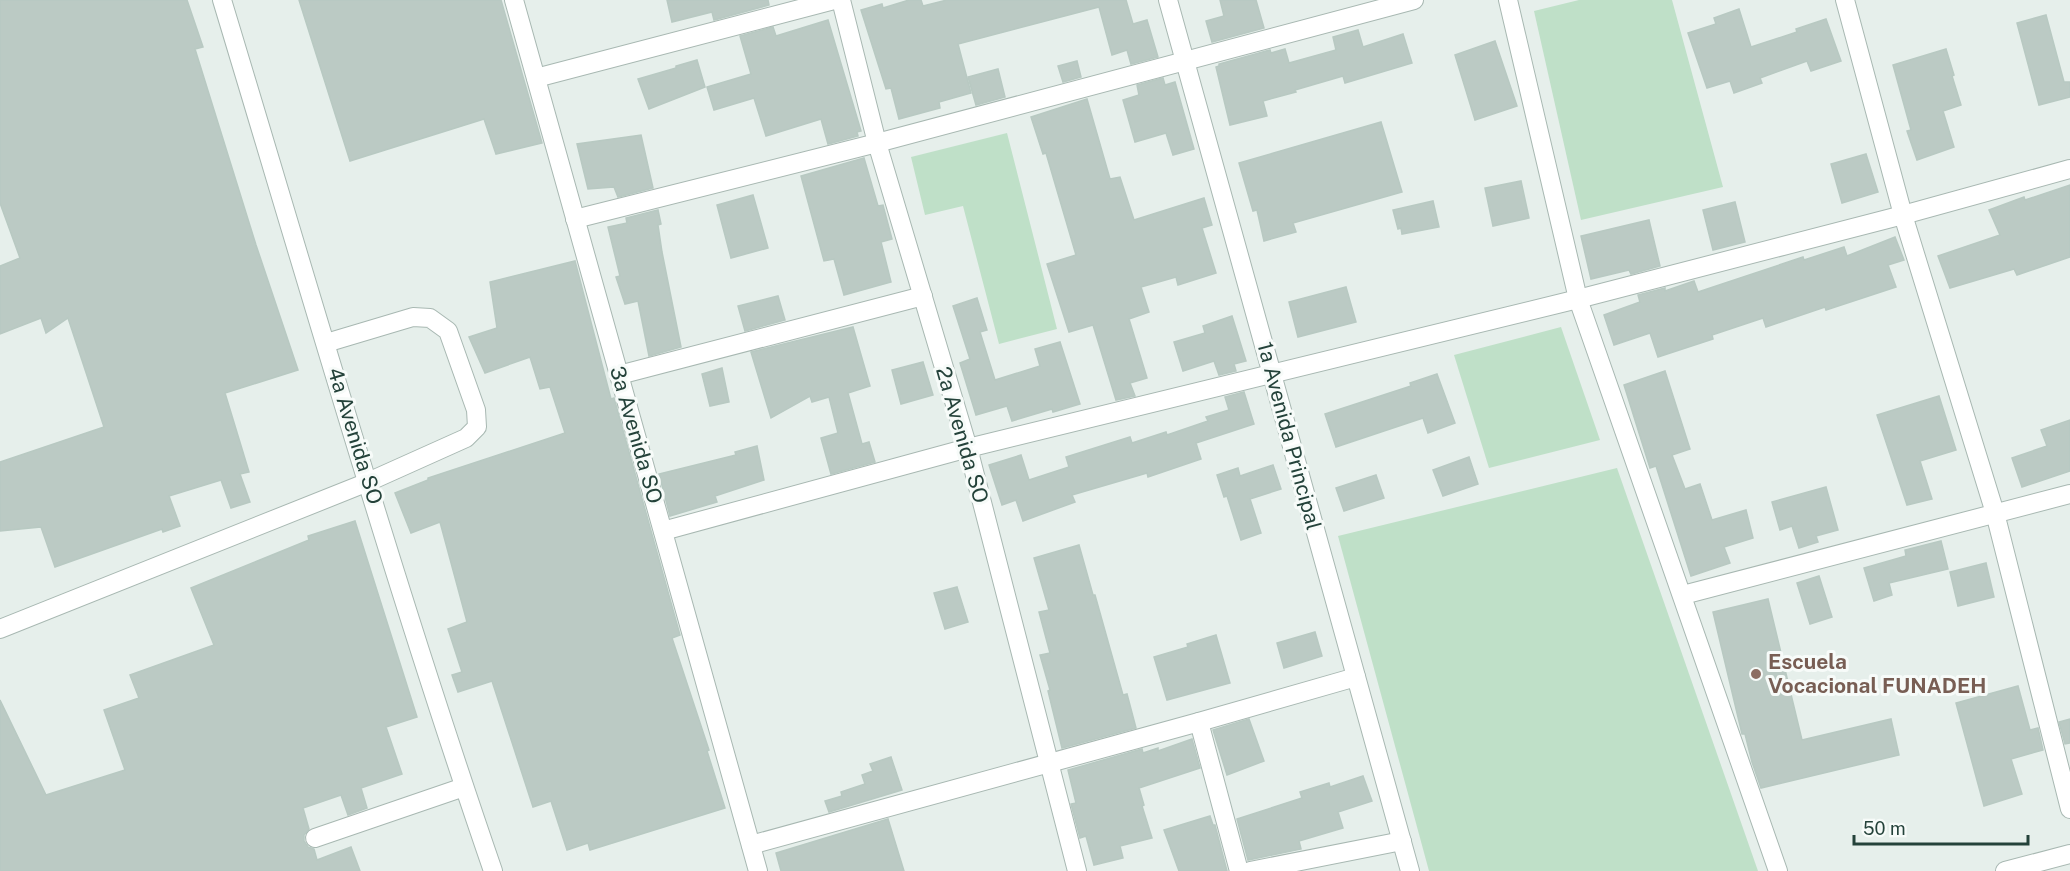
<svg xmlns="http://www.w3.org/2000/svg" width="2070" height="871" viewBox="0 0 2070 871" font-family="'Public Sans',sans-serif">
  <rect width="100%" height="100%" fill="#e6efeb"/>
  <g fill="#bfe0c8">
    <polygon points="1579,0 1672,0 1723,187 1581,220 1534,11"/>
    <polygon points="1007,133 1057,329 999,344 963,206 925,215 911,157"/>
    <polygon points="1561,327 1600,440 1489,468 1454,355"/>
    <polygon points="1617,468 1758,871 1429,871 1338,536"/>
  </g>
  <g fill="#bbcac4" stroke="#b8c9c2" stroke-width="1.5">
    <polygon points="0,0 187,0 203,47 195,49 256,245 298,370 225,393 249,472 240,474 250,502 231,508 221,480 169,496 180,526 163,532 162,529 55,567 41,527 0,531 0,462 104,427 68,318 46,333 41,318 0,334 0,266 20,258 0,203"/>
    <polygon points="299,0 501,0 542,143 496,154 484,119 350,161"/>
    <polygon points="667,0 768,0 769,5 714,20 712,12 672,22"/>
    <polygon points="909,0 921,0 923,6 947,0 1126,0 1133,24 1147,20 1158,57 1131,64 1127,50 1112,55 1099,7 958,44 971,93 939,102 940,108 899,119 891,88 886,89 861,10 882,4 883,8"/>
    <polygon points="1220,0 1256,0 1264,28 1212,42 1206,21 1224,16"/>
    <polygon points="1739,9 1751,47 1797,32 1796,29 1826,19 1841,61 1811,71 1807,61 1760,78 1762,83 1734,93 1730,81 1707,88 1688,33 1716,24 1714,18"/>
    <polygon points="2046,15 2064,82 2070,82 2070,97 2039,105 2017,23"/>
    <polygon points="828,20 861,131 857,132 858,136 828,144 821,119 766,136 754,98 714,110 707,87 751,74 740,36 773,27 776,36"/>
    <polygon points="1358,30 1363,47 1403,34 1412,63 1345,83 1343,76 1295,90 1296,92 1263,101 1267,116 1230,125 1216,67 1219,66 1219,64 1270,50 1271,53 1285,49 1289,63 1336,50 1333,37"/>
    <polygon points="1495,41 1517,106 1475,120 1455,55"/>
    <polygon points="1946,49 1954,75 1952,76 1961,105 1943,111 1954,147 1917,160 1907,131 1911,130 1893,65"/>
    <polygon points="697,60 705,87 649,109 638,79 676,68 676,66"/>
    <polygon points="1077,61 1081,77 1063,82 1058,66"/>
    <polygon points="998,69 1005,97 976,105 968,77"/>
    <polygon points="1163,78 1165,85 1175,82 1194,149 1173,155 1166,133 1135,142 1123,100 1139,95 1137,85"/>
    <polygon points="1087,99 1110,179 1120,177 1134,220 1204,198 1212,225 1202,228 1216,273 1178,285 1176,277 1141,287 1149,312 1129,319 1147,378 1130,383 1135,396 1116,400 1093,325 1069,332 1047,264 1076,255 1046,153 1043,154 1031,117"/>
    <polygon points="1381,122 1402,192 1293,223 1296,232 1264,241 1257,210 1253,211 1239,163"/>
    <polygon points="641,135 653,188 618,197 614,187 588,189 577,144"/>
    <polygon points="1866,154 1878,192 1842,203 1831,164"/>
    <polygon points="864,158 878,206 883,205 892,239 881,242 891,282 844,295 834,259 824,261 801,176"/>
    <polygon points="1521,181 1529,218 1493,226 1485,188"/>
    <polygon points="2070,185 2070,257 2017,275 2014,269 1950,288 1938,256 2000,235 1989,210 2024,197 2025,200"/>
    <polygon points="753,195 768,248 731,258 717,205"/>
    <polygon points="1433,201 1439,227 1402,234 1401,228 1398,229 1393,210"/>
    <polygon points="1735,202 1745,242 1713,250 1703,210"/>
    <polygon points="658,210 661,224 658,225 662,252 681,347 649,356 638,301 625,304 616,277 620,276 608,227 627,223 626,218"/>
    <polygon points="1649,220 1660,266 1631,274 1629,270 1591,279 1581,236"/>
    <polygon points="1895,237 1904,260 1888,265 1896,287 1826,310 1825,307 1766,327 1763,318 1712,335 1713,339 1658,357 1650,333 1614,345 1604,315 1640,302 1638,295 1665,288 1665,291 1694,281 1698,292 1803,257 1804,260 1844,247 1847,256"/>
    <polygon points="575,261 611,399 614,398 680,635 672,638 709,750 707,751 725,808 590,850 588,843 567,850 551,801 533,807 492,681 458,692 452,675 462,672 448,629 467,622 440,522 411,533 395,493 428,480 428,478 565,433 550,387 540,389 530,357 485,373 469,337 497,328 490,282"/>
    <polygon points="1346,287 1356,322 1298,337 1289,302"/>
    <polygon points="778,296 785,320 745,331 738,306"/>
    <polygon points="977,298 987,330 980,332 995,380 1040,366 1035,349 1060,342 1080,404 1053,412 1052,409 1012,421 1007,406 976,415 960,363 970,359 953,306"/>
    <polygon points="1232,316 1246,361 1234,364 1236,371 1219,375 1214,361 1183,371 1174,342 1205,333 1203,326"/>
    <polygon points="853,327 870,386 848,393 862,444 869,442 875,462 831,474 821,438 838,433 829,397 812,402 810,396 771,418 751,352"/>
    <polygon points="923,362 933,395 901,404 892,370"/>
    <polygon points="722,368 729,402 710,406 702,374"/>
    <polygon points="1665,371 1690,449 1672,455 1685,489 1700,484 1712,520 1746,510 1753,538 1724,547 1730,563 1691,576 1656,466 1650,468 1624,385"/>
    <polygon points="1437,374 1455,423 1428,433 1423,418 1336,447 1325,414 1411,386 1410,383"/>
    <polygon points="1244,392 1254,424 1196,443 1201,459 1148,477 1147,473 1072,495 1075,502 1023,521 1016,500 1002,505 989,465 1021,455 1029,480 1069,467 1066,457 1130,437 1132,443 1166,432 1167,435 1208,421 1206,417 1229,410 1225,397"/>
    <polygon points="1939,396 1956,450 1920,461 1932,499 1907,505 1877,415"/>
    <polygon points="2070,420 2070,471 2022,487 2012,458 2047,446 2041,430"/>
    <polygon points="757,446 764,480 715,496 717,502 670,516 659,474 736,455 735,452"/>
    <polygon points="1469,457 1478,484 1443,496 1433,470"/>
    <polygon points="1273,465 1281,489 1250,499 1261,533 1241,540 1227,496 1224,497 1217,475 1238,468 1240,476"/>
    <polygon points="1376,475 1384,498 1344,511 1336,488"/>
    <polygon points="1826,487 1838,530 1816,536 1818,542 1799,548 1792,526 1780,530 1772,502"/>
    <polygon points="355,521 417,717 386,727 402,774 361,788 367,808 348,815 341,795 303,808 309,829 304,835 304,841 308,847 314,849 317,860 351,847 360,871 0,871 0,700 46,795 125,770 104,710 139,698 130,675 214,645 191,588 309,540 308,536"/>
    <polygon points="1941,541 1948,569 1889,583 1892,595 1874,601 1864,568 1906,556 1905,550"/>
    <polygon points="1079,545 1093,595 1095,595 1123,695 1127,694 1136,728 1062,748 1048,691 1050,690 1040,655 1050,653 1039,612 1049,610 1034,558"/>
    <polygon points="1986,563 1994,597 1958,606 1950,572"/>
    <polygon points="1819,576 1832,617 1810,624 1797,583"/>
    <polygon points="957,587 968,622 945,629 934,593"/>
    <polygon points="1768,599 1802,740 1891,719 1899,755 1761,788 1752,762 1745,734 1742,734 1713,612"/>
    <polygon points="1315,632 1322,656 1284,668 1277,643"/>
    <polygon points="1216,635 1230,683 1167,700 1154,657 1188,647 1187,644"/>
    <polygon points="2018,686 2030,730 2038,728 2043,750 2011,759 2022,794 1984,806 1956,703"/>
    <polygon points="1249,719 1264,761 1227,775 1213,730"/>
    <polygon points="2070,719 2070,743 2065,744 2059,722"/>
    <polygon points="1192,739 1200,768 1139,788 1144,805 1142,806 1152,838 1120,846 1123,858 1094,865 1086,836 1080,838 1071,804 1076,803 1068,770 1142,749 1143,753 1158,748 1158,751"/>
    <polygon points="891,757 902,790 829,812 825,801 842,796 841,792 865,784 862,775 873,771 870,764"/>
    <polygon points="1363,776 1372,801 1338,812 1343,828 1299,841 1301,849 1248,860 1237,819 1302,798 1300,792 1329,783 1330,787"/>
    <polygon points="1210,816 1213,825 1215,825 1227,871 1179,871 1164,830"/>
    <polygon points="888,819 904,871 781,871 776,853"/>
  </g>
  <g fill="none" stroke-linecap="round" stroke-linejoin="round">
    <defs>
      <g id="minor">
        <path d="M222,0C310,291 394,584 493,871"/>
        <polyline points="514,0 758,871"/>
        <polyline points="841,0 877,143 968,448 1077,871"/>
        <polyline points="1168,0 1410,871"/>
        <polyline points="1508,0 1578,299 1778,871"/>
        <polyline points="1845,0 1903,215 1995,513 2070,809"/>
        <polyline points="536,78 834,0"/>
        <polyline points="575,219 877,143 1414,0"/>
        <polyline points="619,375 923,296"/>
        <polyline points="663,531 968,448 1578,299 1903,215 2070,169"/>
        <polyline points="1683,595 2070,494"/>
        <polyline points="0,629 368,482 466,438 477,427 476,410 448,331 430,318 413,317 326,343"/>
        <polyline points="1199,722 1239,871"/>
        <polyline points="315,838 464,787"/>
        <polyline points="751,845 1199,722 1356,677"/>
        <polyline points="1250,871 1402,841"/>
        <polyline points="2005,871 2070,854"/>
      </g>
    </defs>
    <use href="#minor" stroke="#a8b8b2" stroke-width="20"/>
    <use href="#minor" stroke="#fff" stroke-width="18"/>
  </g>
  <circle fill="#8d6e63" stroke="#f7fbf9" stroke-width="2" cx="1756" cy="674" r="6"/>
  <g text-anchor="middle" stroke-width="6" stroke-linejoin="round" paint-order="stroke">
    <g font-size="21" fill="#24423a" stroke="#f7fbf9">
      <text transform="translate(636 435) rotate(74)" y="7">3a Avenida SO</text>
      <text transform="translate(962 435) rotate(74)" y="7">2a Avenida SO</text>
      <text transform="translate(355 436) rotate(73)" y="7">4a Avenida SO</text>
      <text transform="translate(1289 436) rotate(75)" y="7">1a Avenida Principal</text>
    </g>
    <g font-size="21" font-weight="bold" fill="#785e54" stroke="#f7fbf9" text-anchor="start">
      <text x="1768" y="669">Escuela<tspan x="1768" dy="24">Vocacional FUNADEH</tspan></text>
    </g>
  </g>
  <path d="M1854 835v9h174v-9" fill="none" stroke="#24423a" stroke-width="3"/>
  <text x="1863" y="835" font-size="18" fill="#24423a" stroke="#f7fbf9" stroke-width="4.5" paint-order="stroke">50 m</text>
</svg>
